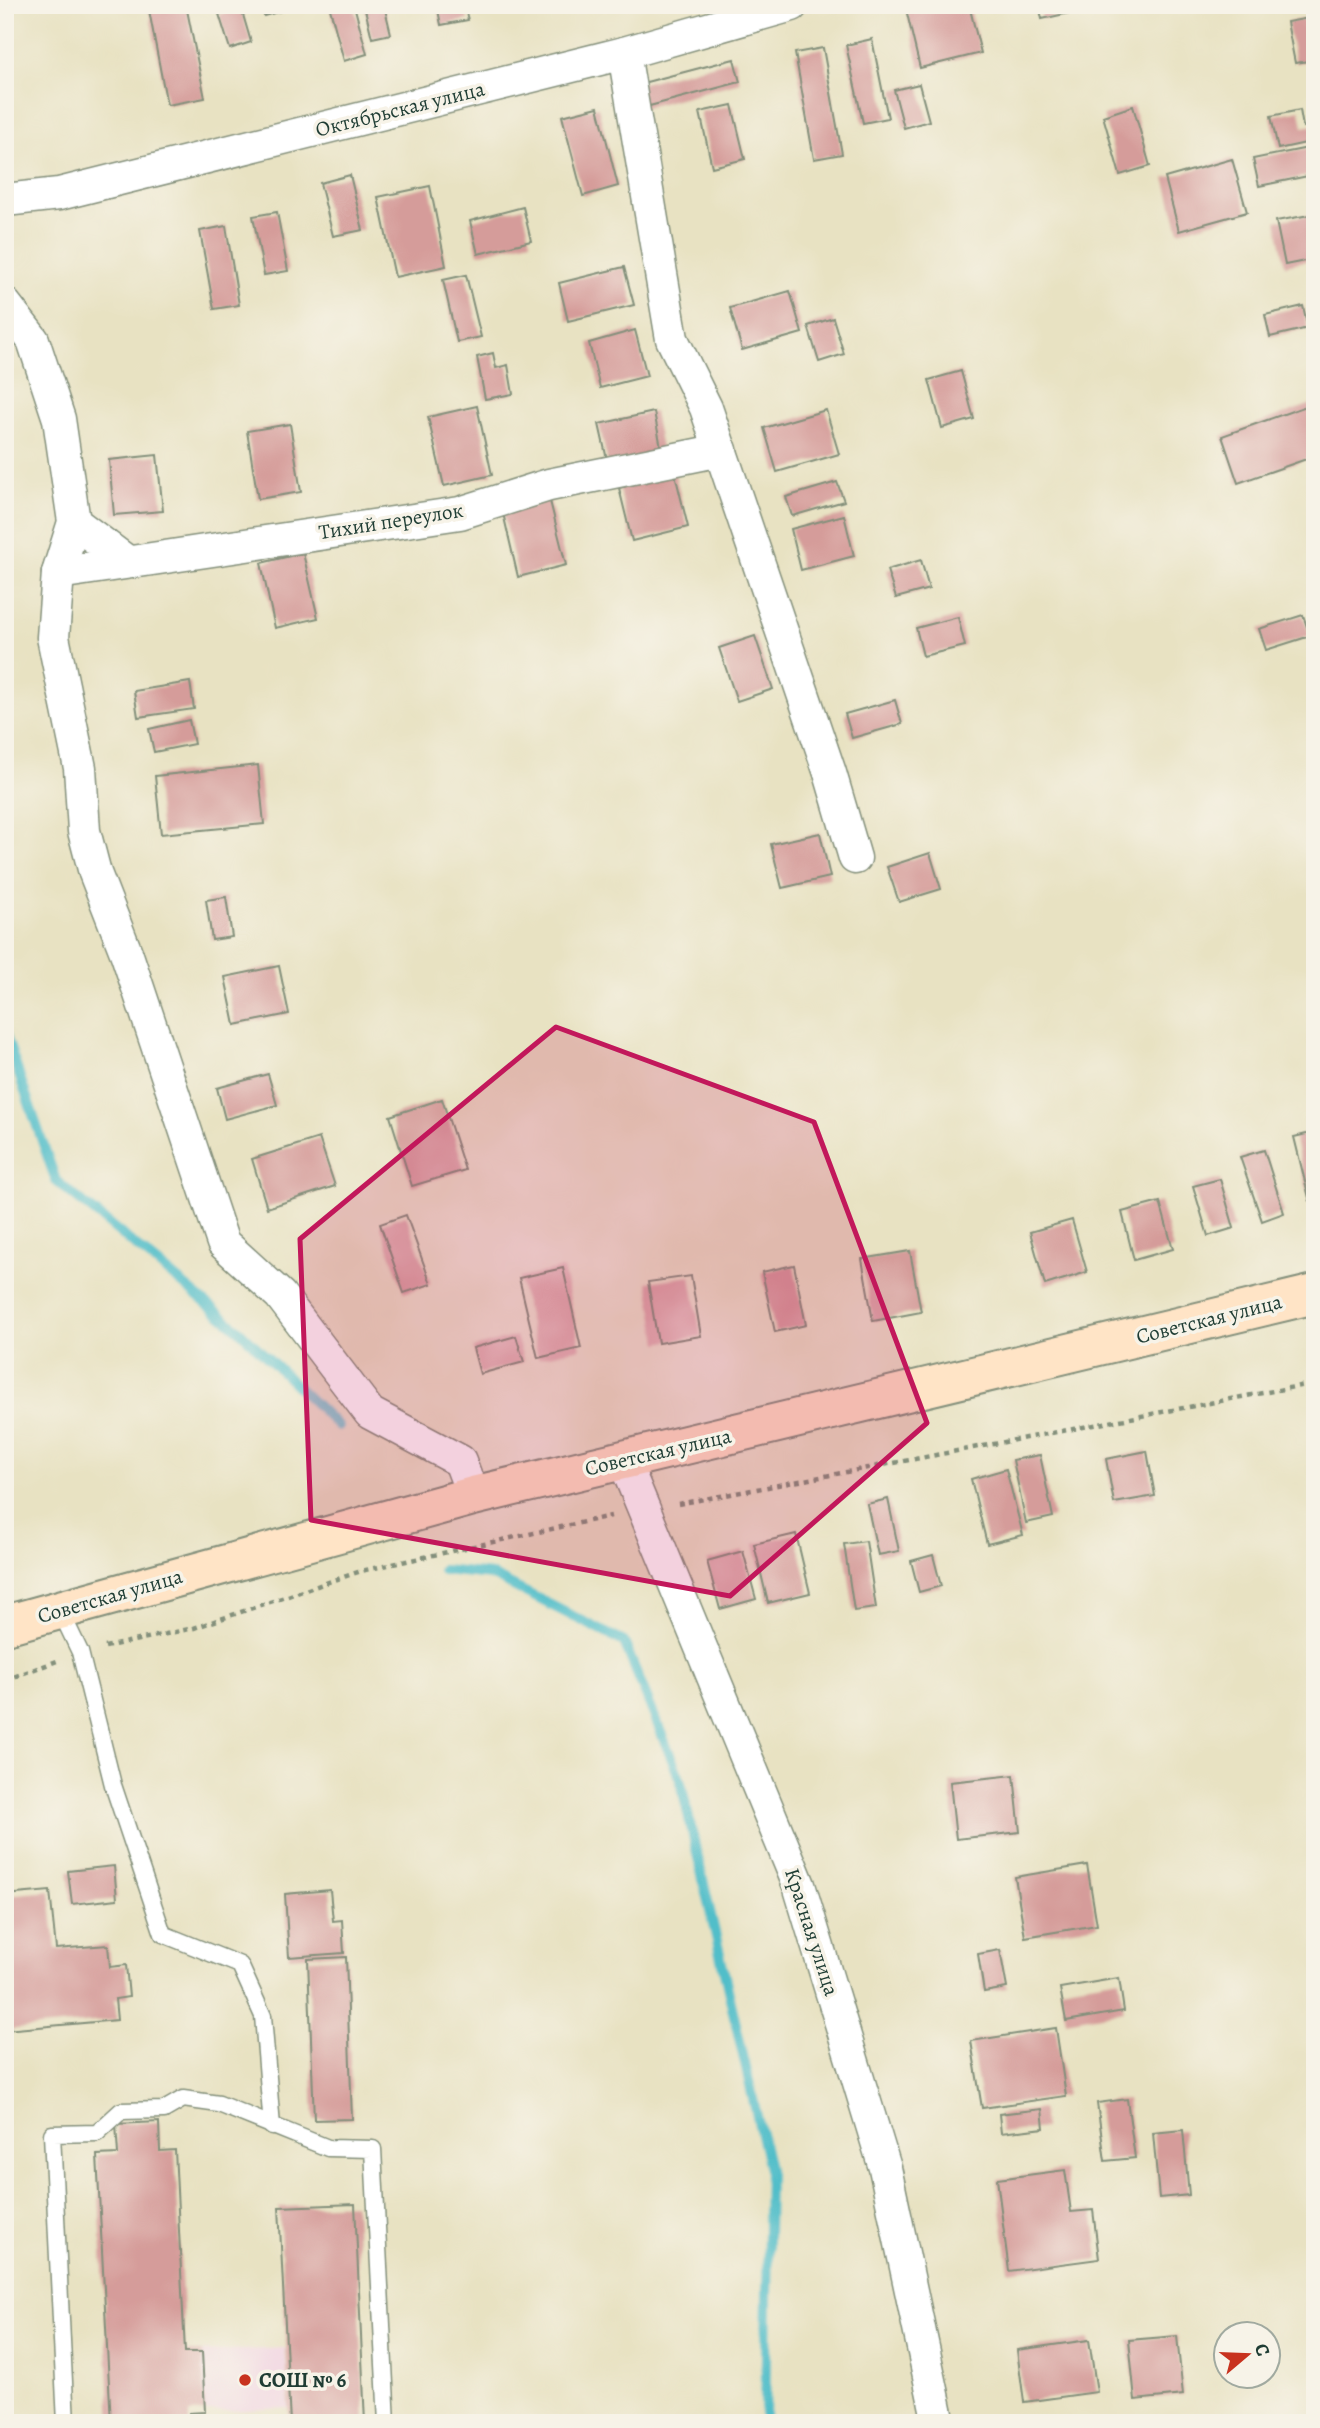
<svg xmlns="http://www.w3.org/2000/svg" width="1320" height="2428" viewBox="0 0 1320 2428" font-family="Alegreya,serif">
  <rect width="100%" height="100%" fill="#f7f3e8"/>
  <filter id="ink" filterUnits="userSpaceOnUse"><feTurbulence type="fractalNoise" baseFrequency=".0143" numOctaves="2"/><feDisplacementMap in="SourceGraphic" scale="14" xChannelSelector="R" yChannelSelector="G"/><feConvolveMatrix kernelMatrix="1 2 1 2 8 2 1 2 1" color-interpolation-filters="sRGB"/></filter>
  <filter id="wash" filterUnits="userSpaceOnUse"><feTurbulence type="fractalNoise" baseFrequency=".00686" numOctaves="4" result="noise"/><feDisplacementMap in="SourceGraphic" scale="28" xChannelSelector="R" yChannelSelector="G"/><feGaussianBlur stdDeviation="1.57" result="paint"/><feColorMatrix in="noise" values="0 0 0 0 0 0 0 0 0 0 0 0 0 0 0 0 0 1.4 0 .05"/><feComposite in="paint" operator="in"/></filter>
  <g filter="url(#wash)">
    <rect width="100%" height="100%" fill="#e8e2c2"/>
    <polygon fill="#f1d0e2" points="285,2348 289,2408 205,2412 202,2352"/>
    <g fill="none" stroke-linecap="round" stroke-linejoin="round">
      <g stroke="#51bec9" stroke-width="10">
        <polyline points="5,1034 56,1181 238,1329 338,1426"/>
        <polyline points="443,1570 491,1575 624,1642 680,1779 769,2169 765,2423"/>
      </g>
    </g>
    <g id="blocks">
      <g fill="#d59c9a">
        <polygon points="148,5 186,5 205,98 167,105"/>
        <polygon points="261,5 298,5 298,6 264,16"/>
        <polygon points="329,5 354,5 367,54 344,61"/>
        <polygon points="364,5 384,5 391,34 372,38"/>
        <polygon points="437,5 464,5 468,20 441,25"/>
        <polygon points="905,5 969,5 981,53 920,68"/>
        <polygon points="1039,5 1082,5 1083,10 1042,19"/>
        <polygon points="241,8 251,42 230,49 219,14"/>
        <polygon points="1315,17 1315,60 1295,63 1287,22"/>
        <polygon points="872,39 888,118 863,123 846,45"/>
        <polygon points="823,48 842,154 814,159 795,53"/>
        <polygon points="734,59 740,82 642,108 635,85"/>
        <polygon points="919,84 929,121 904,128 894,90"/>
        <polygon points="732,105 745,159 712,167 700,112"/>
        <polygon points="1133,106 1150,166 1120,175 1103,116"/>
        <polygon points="598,107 618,186 583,196 562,116"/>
        <polygon points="1300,110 1303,127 1315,125 1315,141 1278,149 1271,116"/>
        <polygon points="1308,148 1313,175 1259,186 1253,159"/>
        <polygon points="1232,159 1247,212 1179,231 1165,178"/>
        <polygon points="350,175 363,230 333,236 320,183"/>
        <polygon points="430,186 446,266 395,277 378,197"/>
        <polygon points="523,207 531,241 478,254 470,221"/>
        <polygon points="277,212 288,271 264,275 253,216"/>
        <polygon points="1315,214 1315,259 1285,265 1276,221"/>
        <polygon points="226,226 239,305 214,309 200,231"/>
        <polygon points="624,267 634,305 568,321 559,283"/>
        <polygon points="466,275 481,337 457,342 443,280"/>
        <polygon points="790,291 802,333 742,350 730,308"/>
        <polygon points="1303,306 1308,328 1270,337 1265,315"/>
        <polygon points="833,318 844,354 819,362 808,326"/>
        <polygon points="635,330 647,376 600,388 589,343"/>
        <polygon points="493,353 496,368 508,365 513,394 485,399 477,357"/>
        <polygon points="961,371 974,419 942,428 929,380"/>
        <polygon points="1312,404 1315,456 1238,483 1222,436"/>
        <polygon points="477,406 492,475 444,486 428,417"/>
        <polygon points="826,410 839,454 777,472 764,428"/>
        <polygon points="654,412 662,452 608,464 599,424"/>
        <polygon points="290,424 301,492 258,499 247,431"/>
        <polygon points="157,455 163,511 114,515 109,460"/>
        <polygon points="675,474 688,527 632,541 619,488"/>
        <polygon points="837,482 844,501 792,516 786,497"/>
        <polygon points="550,501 566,565 518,577 503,513"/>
        <polygon points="844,515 854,556 801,570 791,529"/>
        <polygon points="303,553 318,618 275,628 261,563"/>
        <polygon points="921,560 929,589 896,598 887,570"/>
        <polygon points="1303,615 1310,636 1266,650 1259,629"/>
        <polygon points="958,617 965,646 923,656 916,628"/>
        <polygon points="755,636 773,689 737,701 719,648"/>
        <polygon points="190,682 194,709 138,717 134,691"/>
        <polygon points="895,700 902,724 852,738 845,714"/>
        <polygon points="189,720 194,744 154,752 149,729"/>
        <polygon points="258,765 264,824 161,834 155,776"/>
        <polygon points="820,833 830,877 782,888 771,844"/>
        <polygon points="930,853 941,889 899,902 887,867"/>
        <polygon points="226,897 232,937 212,940 206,900"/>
        <polygon points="279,966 289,1014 235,1025 225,977"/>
        <polygon points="268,1074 277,1105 225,1119 217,1088"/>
        <polygon points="442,1099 465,1170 412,1186 390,1116"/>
        <polygon points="1315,1132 1315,1209 1312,1210 1294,1137"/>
        <polygon points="319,1138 335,1186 267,1208 252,1159"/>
        <polygon points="1264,1150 1284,1213 1262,1221 1240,1157"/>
        <polygon points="1220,1179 1234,1228 1208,1236 1193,1186"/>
        <polygon points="1160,1202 1173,1249 1134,1260 1122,1212"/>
        <polygon points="406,1215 431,1284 404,1293 380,1224"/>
        <polygon points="1072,1220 1087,1272 1045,1285 1030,1232"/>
        <polygon points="910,1251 921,1312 873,1321 862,1259"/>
        <polygon points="794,1265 806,1325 775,1332 762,1272"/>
        <polygon points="563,1268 581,1348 538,1358 519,1278"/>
        <polygon points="691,1276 701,1336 658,1343 648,1282"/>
        <polygon points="516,1336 524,1362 480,1374 473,1348"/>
        <polygon points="1147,1451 1155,1496 1114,1503 1106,1459"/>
        <polygon points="1040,1455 1053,1517 1026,1523 1013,1460"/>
        <polygon points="1006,1469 1023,1535 987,1544 971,1479"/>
        <polygon points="888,1499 899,1551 878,1555 867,1504"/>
        <polygon points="796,1534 810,1593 768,1603 754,1544"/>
        <polygon points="866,1541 876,1608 854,1611 844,1544"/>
        <polygon points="743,1551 756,1599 720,1609 707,1561"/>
        <polygon points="933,1555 941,1586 919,1592 911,1561"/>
        <polygon points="1014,1775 1020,1832 956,1839 950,1782"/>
        <polygon points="1087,1865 1097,1925 1025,1937 1015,1877"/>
        <polygon points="114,1866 117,1899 72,1904 68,1871"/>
        <polygon points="330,1890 333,1921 342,1920 344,1953 289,1957 285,1894"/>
        <polygon points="50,1891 56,1949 108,1945 110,1967 126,1965 129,1997 115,1999 117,2020 5,2030 5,1895"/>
        <polygon points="1000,1950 1007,1988 984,1992 978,1954"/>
        <polygon points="346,1957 352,2119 314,2120 308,1959"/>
        <polygon points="1119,1978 1124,2011 1066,2021 1060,1988"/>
        <polygon points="1056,2028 1066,2096 982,2108 971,2041"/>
        <polygon points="1127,2099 1135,2158 1105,2161 1097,2103"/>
        <polygon points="1042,2109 1044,2128 1001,2133 999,2114"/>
        <polygon points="159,2122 160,2151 175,2150 185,2352 202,2352 205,2412 189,2413 189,2423 111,2423 97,2155 118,2154 116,2124"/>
        <polygon points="1183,2130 1189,2195 1159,2198 1153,2133"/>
        <polygon points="1065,2170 1071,2212 1093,2210 1099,2259 1009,2271 997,2179"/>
        <polygon points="355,2204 365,2423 290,2423 279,2207"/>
        <polygon points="1177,2336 1183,2395 1135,2400 1129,2340"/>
        <polygon points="1089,2340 1097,2392 1024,2402 1017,2350"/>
      </g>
    </g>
  </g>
  <g filter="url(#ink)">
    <use href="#blocks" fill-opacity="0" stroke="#84907b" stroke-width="2"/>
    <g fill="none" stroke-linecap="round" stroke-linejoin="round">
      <defs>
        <g id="lane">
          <polyline points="60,1610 80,1652 113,1785 163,1934 240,1965 263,2016 272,2127"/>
          <polyline points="66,2423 52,2134 97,2133 121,2111 164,2110 183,2099 219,2104 328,2148 373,2149 387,2423"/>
        </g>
        <g id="street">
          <polyline points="624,53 672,339 706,408 830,773 855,858"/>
          <polyline points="5,200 59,194 624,53 792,5"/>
          <polyline points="5,304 33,340 59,419 74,522 58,573 53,637 80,768 84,831 95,873 127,955 223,1243 280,1295 370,1413 460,1461 473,1496"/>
          <polyline points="74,522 126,561"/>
          <polyline points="58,573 460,513 549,485 721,450"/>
          <polyline points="624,1461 799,1885 885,2168 939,2423"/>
        </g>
        <polyline id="secondary" points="5,1625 473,1496 1315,1294"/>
      </defs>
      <use href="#lane" stroke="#84907b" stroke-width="19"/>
      <use href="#street" stroke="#84907b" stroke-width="35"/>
      <use href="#secondary" stroke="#84907b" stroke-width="42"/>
      <g stroke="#84907b" stroke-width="4.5" stroke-dasharray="5 5" stroke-linecap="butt">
        <polyline points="678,1504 1315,1383"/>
        <polyline points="105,1647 194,1628 361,1571 611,1516"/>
        <polyline points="5,1680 57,1661"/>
      </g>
      <use href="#lane" stroke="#fff" stroke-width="16"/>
      <use href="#street" stroke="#fff" stroke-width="32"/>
      <use href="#secondary" stroke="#ffe4c6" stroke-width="38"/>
    </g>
  </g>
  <path fill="#c2185b" fill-opacity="0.2" stroke="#c2185b" stroke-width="5" stroke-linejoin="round" d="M556,1027L814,1122L927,1423L730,1596L311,1520L300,1239Z"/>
  <circle fill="#c8321e" stroke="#f7f3e8" stroke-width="2.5" cx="245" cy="2380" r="7"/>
  <g text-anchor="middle" stroke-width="7" stroke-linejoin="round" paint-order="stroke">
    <g font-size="21" fill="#1f3d34" stroke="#f7f3e8">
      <text transform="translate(400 109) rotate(-14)" y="7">Октябрьская улица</text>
      <text transform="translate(391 521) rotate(-9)" y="7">Тихий переулок</text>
      <text transform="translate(1209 1319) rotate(-14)" y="7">Советская улица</text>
      <text transform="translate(658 1452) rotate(-13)" y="7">Советская улица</text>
      <text transform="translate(110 1596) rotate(-16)" y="7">Советская улица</text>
      <text transform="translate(812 1932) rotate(72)" y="7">Красная улица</text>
    </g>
    <g font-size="21" font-weight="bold" fill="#1f3d34" stroke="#f7f3e8" text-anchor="start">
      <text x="259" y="2387">СОШ № 6</text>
    </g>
  </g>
  <rect width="1320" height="2428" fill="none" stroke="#f7f3e8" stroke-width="28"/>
  <g transform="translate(1247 2355) rotate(71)"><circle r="33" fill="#f7f3e8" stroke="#a1aaa0" stroke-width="2"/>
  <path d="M0-5L12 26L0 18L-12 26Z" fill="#c8321e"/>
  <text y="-10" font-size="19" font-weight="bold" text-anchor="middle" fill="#1f3d34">С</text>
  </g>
</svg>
